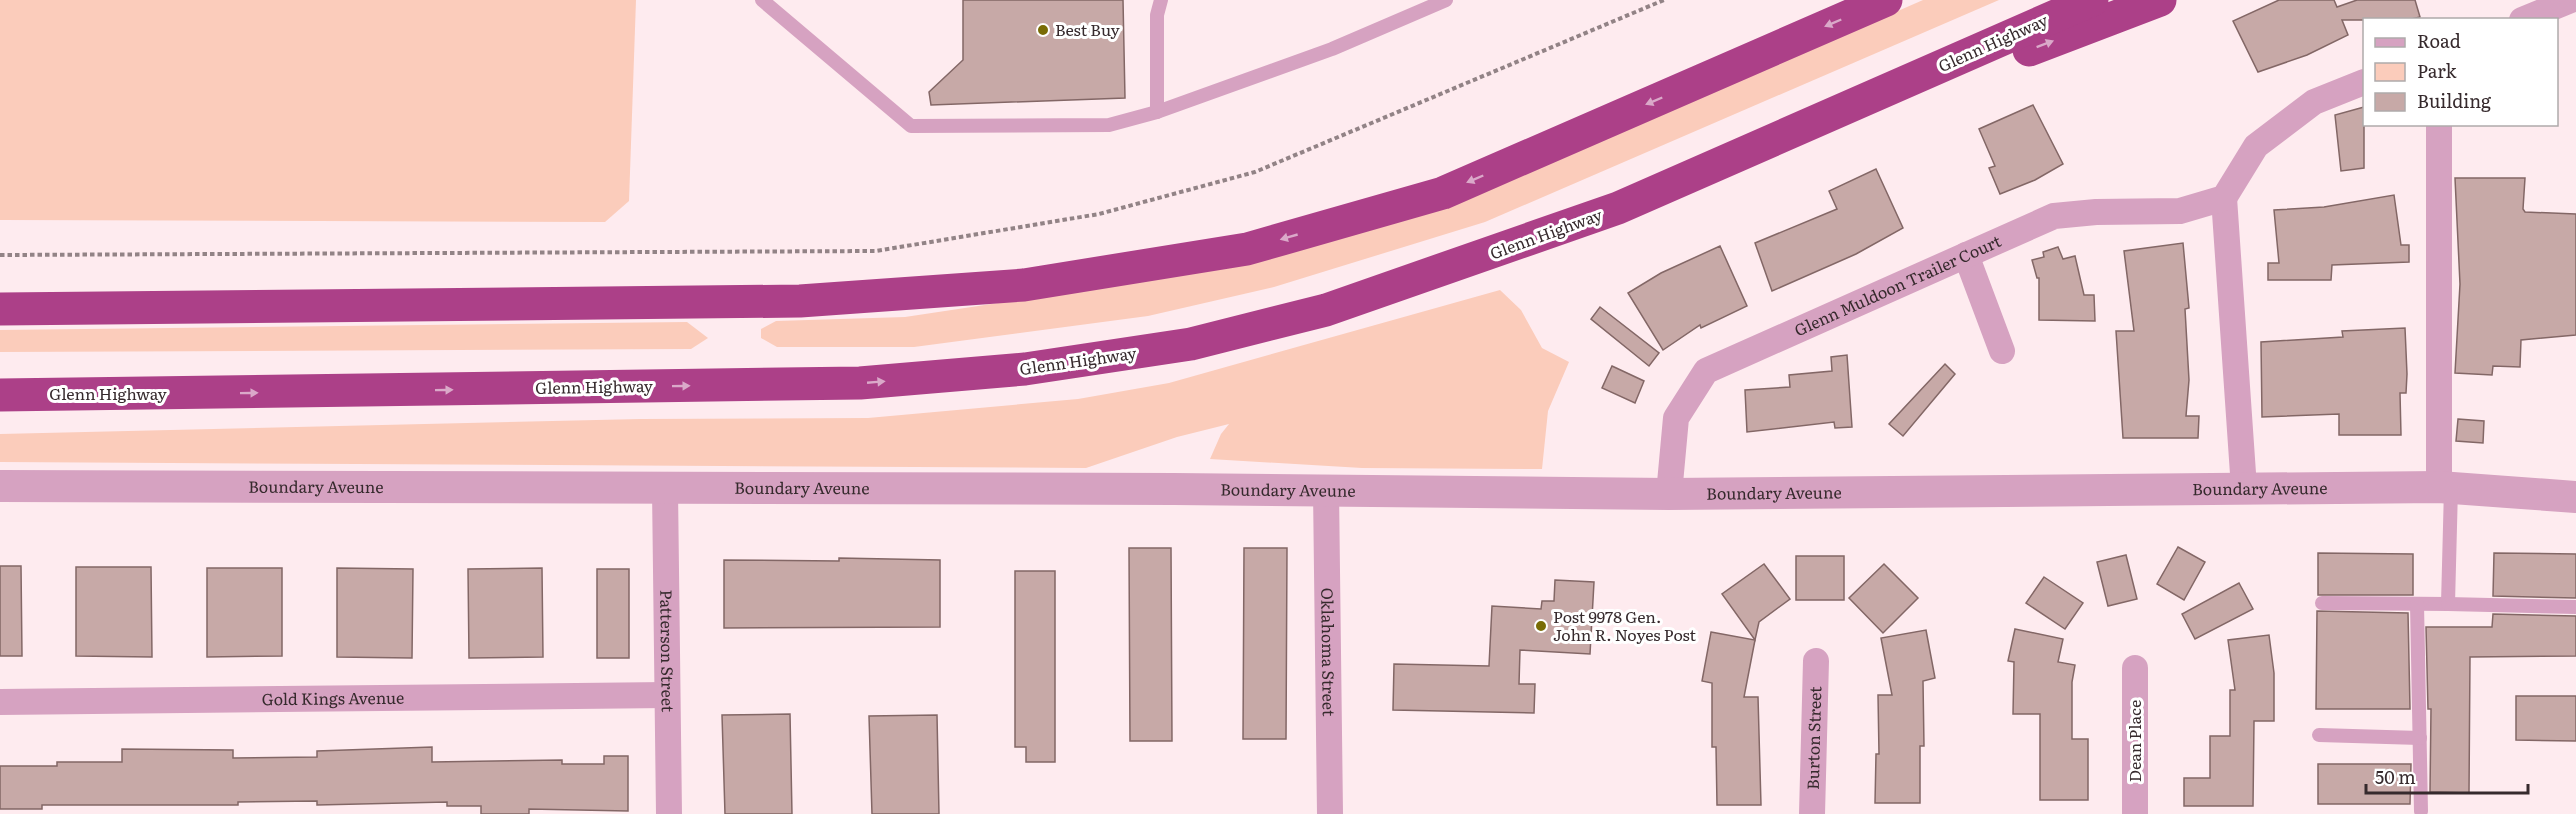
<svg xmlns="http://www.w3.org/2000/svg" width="2576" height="814" viewBox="0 0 2576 814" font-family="Literata,serif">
  <rect width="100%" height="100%" fill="#feebef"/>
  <g fill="#fbccbb">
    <polygon points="0,0 636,0 629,201 605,222 0,220"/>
    <polygon points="1923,0 1999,0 1485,222 1274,287 1148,316 914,347 777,347 761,338 761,329 776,321 905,317 1157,279 1482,193"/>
    <polygon points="1500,290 1521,310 1542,348 1569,362 1548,411 1542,469 1362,468 1210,459 1221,434 1229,424 1177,437 1086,468 0,462 0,434 641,419 868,418 1078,399 1169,383"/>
    <polygon points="687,322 708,338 691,349 0,352 0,330"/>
  </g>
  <g fill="#c7a9a7" stroke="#836766" stroke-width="1.5">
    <polygon points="963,0 1123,0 1125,98 931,105 929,92 963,60"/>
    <polygon points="2279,0 2334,0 2337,7 2357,0 2415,0 2420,17 2407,20 2342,20 2348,35 2307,55 2258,72 2233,21"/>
    <polygon points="2033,105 2063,164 2035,180 2000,194 1989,168 1995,166 1979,129"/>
    <polygon points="2364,107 2364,168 2341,171 2335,115"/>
    <polygon points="1876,169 1903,228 1856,254 1772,291 1755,243 1837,209 1829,191"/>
    <polygon points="2455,178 2525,178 2523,209 2525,212 2576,214 2576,335 2521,340 2520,367 2493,366 2492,375 2455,373 2460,284"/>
    <polygon points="2394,195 2401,245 2409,245 2409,262 2332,265 2331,280 2268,280 2268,263 2279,263 2274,210 2324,207"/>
    <polygon points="2183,243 2189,308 2185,309 2189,380 2186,416 2199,416 2198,438 2123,438 2116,331 2134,331 2124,251"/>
    <polygon points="1720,246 1747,306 1701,328 1700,325 1663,350 1628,293 1661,273"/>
    <polygon points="2058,247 2063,259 2075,256 2084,295 2094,295 2095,321 2039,320 2039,278 2037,278 2032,260 2044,257 2043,252"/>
    <polygon points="1600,307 1659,353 1649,366 1591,319"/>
    <polygon points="2405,328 2407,374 2406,393 2400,393 2401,435 2339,435 2339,414 2262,417 2261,342 2343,337 2342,331"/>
    <polygon points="1847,355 1852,427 1835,428 1834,422 1747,432 1745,390 1790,387 1789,375 1832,371 1831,357"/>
    <polygon points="1945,364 1955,374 1903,436 1889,424"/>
    <polygon points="1612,366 1644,381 1635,403 1602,388"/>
    <polygon points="2458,419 2484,421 2483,443 2456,441"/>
    <polygon points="2178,547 2205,562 2184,600 2157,584"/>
    <polygon points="1129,548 1171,548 1172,741 1130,741"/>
    <polygon points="1244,548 1287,548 1286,739 1243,739"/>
    <polygon points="2318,553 2413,554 2413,595 2318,595"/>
    <polygon points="2494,553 2576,554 2576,598 2493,596"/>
    <polygon points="2126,555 2137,599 2108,606 2097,562"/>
    <rect x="1796" y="556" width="48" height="44"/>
    <polygon points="839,558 940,560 940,627 724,628 724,560 839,561"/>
    <polygon points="1764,564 1790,599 1759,622 1755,640 1722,594"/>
    <polygon points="1884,564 1918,598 1883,633 1849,598"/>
    <polygon points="0,566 21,566 22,656 0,656"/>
    <polygon points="76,567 151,567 152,657 76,656"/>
    <polygon points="207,568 282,568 282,656 207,657"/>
    <polygon points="337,568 413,569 412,658 337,657"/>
    <polygon points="542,568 543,657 469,658 468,569"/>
    <rect x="597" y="569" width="32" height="89"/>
    <polygon points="1015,571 1055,571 1055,762 1026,762 1026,747 1015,747"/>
    <polygon points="2044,577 2083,603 2065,629 2026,603"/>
    <polygon points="1555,580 1594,582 1590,654 1520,650 1519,684 1535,684 1534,713 1393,710 1394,664 1489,666 1492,606 1541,609 1542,601 1554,601"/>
    <polygon points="2239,583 2253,609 2195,639 2182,614"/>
    <polygon points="2317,611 2408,613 2410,709 2316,709"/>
    <polygon points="2493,614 2576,616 2576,656 2470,657 2469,793 2430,792 2431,709 2428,709 2426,627 2492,627"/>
    <polygon points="2015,629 2063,639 2058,662 2075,665 2072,682 2072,739 2088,739 2088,800 2040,800 2040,714 2013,714 2014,662 2008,661"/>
    <polygon points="1926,630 1935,678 1923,681 1924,746 1920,746 1920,803 1875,803 1876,754 1879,754 1878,695 1892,695 1881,638"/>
    <polygon points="1711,632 1755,640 1744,697 1758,697 1761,805 1717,805 1716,747 1712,747 1712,683 1702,681"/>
    <polygon points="2269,635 2274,673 2274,721 2254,721 2253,806 2184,806 2184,778 2210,778 2210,736 2230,736 2230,690 2235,690 2228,640"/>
    <polygon points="2516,696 2576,696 2576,741 2516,740"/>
    <polygon points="790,714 792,814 725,814 722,715"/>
    <polygon points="937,715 939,814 872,814 869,716"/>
    <polygon points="432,747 432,762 562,760 562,764 604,764 604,756 628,756 628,811 529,809 529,814 481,814 481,806 447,806 447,802 317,805 317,801 238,802 238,805 42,805 42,809 0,809 0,766 57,766 57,762 122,762 122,749 233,750 233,758 317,757 317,751"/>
    <polygon points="2318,764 2411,764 2410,804 2318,804"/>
  </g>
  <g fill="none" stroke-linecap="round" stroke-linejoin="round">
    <polyline stroke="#928386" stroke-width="4" stroke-dasharray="4.5 3" stroke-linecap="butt" points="0,255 876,251 1099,214 1255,172 1664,0"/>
    <g stroke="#d6a2c1" stroke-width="14">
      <polyline points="762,0 911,126 1109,125 1157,112 1332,49 1446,0"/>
      <polyline points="1157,112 1157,15 1161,0"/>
      <polyline points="2322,603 2448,604 2451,488"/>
      <polyline points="2417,604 2421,811"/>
      <polyline points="2448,604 2576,607"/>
      <polyline points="2319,735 2420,738"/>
    </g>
    <g stroke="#d6a2c1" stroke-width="26">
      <polyline points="2522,20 2571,0"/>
      <polyline points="2224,198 2244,488"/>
      <polyline points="1966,255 2002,351"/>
      <polyline points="2439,487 2439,124"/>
      <path id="s1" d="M665,489L669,814"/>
      <path id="s2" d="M1326,490L1330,814"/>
      <path id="s3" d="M1669,494L1676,418L1706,371L2054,216L2096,212L2180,211L2224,198L2256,146L2314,102L2364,82"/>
      <path id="s4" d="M0,702L667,695"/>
      <path id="s5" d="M1812,814L1816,661"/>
      <polyline points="2135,814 2135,668"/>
    </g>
    <path stroke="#d6a2c1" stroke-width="32" id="s6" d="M0,486L1174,489L1669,494L2439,487L2576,497"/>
    <g stroke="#ac4088" stroke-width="33">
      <polyline points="2029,50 2160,0"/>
      <polyline points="0,309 800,301 1024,285 1247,249 1443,193 1886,0"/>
      <polyline points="0,395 860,383 1025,369 1191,344 1326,310 1618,208 2092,0"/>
    </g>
  </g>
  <defs><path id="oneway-solid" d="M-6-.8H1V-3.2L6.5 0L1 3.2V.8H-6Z" transform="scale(1.5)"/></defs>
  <g fill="#daa9c9">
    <use href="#oneway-solid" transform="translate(1833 23) rotate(157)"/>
    <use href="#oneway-solid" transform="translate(2045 44) rotate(-21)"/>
    <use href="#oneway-solid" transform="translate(1654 101) rotate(157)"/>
    <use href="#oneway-solid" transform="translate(1475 179) rotate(157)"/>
    <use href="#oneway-solid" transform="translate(1289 237) rotate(164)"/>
    <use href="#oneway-solid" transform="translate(876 382) rotate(-5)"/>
    <use href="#oneway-solid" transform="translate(681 386) rotate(-1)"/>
    <use href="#oneway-solid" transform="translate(444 390) rotate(-1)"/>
    <use href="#oneway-solid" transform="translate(249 393) rotate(-1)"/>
  </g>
  <g fill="#796c06" stroke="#fff" stroke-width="2">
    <circle cx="1043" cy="30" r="6"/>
    <circle cx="1541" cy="626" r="6"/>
  </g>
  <g text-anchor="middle" stroke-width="6" stroke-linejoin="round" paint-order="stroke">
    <g font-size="16" fill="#362a2d" stroke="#fff" text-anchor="start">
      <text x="1055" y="36">Best Buy</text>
      <text x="1553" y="623">Post 9978 Gen.<tspan x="1553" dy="18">John R. Noyes Post</tspan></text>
    </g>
    <g font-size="16" fill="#362a2d" stroke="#fff">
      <text transform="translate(1993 43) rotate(-24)" y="6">Glenn Highway</text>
      <text transform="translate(1546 234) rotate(-20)" y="6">Glenn Highway</text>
      <text dy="6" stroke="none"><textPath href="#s3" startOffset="342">Glenn Muldoon Trailer Court</textPath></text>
      <text transform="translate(1078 361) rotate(-8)" y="6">Glenn Highway</text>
      <text transform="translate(594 387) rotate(-1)" y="6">Glenn Highway</text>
      <text x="108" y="400">Glenn Highway</text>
      <text dy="6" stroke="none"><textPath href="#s6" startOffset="316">Boundary Aveune</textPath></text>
      <text dy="6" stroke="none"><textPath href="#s6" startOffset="802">Boundary Aveune</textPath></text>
      <text dy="6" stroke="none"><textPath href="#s6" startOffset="2260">Boundary Aveune</textPath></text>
      <text dy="6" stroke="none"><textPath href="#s6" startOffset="1288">Boundary Aveune</textPath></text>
      <text dy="6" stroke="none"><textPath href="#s6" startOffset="1774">Boundary Aveune</textPath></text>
      <text dy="6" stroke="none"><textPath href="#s1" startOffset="162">Patterson Street</textPath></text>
      <text dy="6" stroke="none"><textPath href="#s2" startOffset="162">Oklahoma Street</textPath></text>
      <text dy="6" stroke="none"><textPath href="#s4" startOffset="333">Gold Kings Avenue</textPath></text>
      <text dy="6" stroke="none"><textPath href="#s5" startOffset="76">Burton Street</textPath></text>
      <text transform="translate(2135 741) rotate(-90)" y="6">Dean Place</text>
    </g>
  </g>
  <rect x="2363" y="18" width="195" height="108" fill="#ffffff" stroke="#afaaab" stroke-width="1.5"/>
  <rect x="2375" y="38" width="30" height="9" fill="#d6a2c1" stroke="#afaaab" stroke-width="1.5"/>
  <text x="2417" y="48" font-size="18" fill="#362a2d">Road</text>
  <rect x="2375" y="63" width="30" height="18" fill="#fbccbb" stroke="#afaaab" stroke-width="1.5"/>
  <text x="2417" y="78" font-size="18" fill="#362a2d">Park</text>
  <rect x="2375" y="93" width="30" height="18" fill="#c7a9a7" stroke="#afaaab" stroke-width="1.5"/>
  <text x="2417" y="108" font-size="18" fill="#362a2d">Building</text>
  <path d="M2366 784v9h162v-9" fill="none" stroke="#362a2d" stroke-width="3"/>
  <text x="2375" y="784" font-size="18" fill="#362a2d" stroke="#ffffff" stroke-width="4.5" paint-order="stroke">50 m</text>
</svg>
